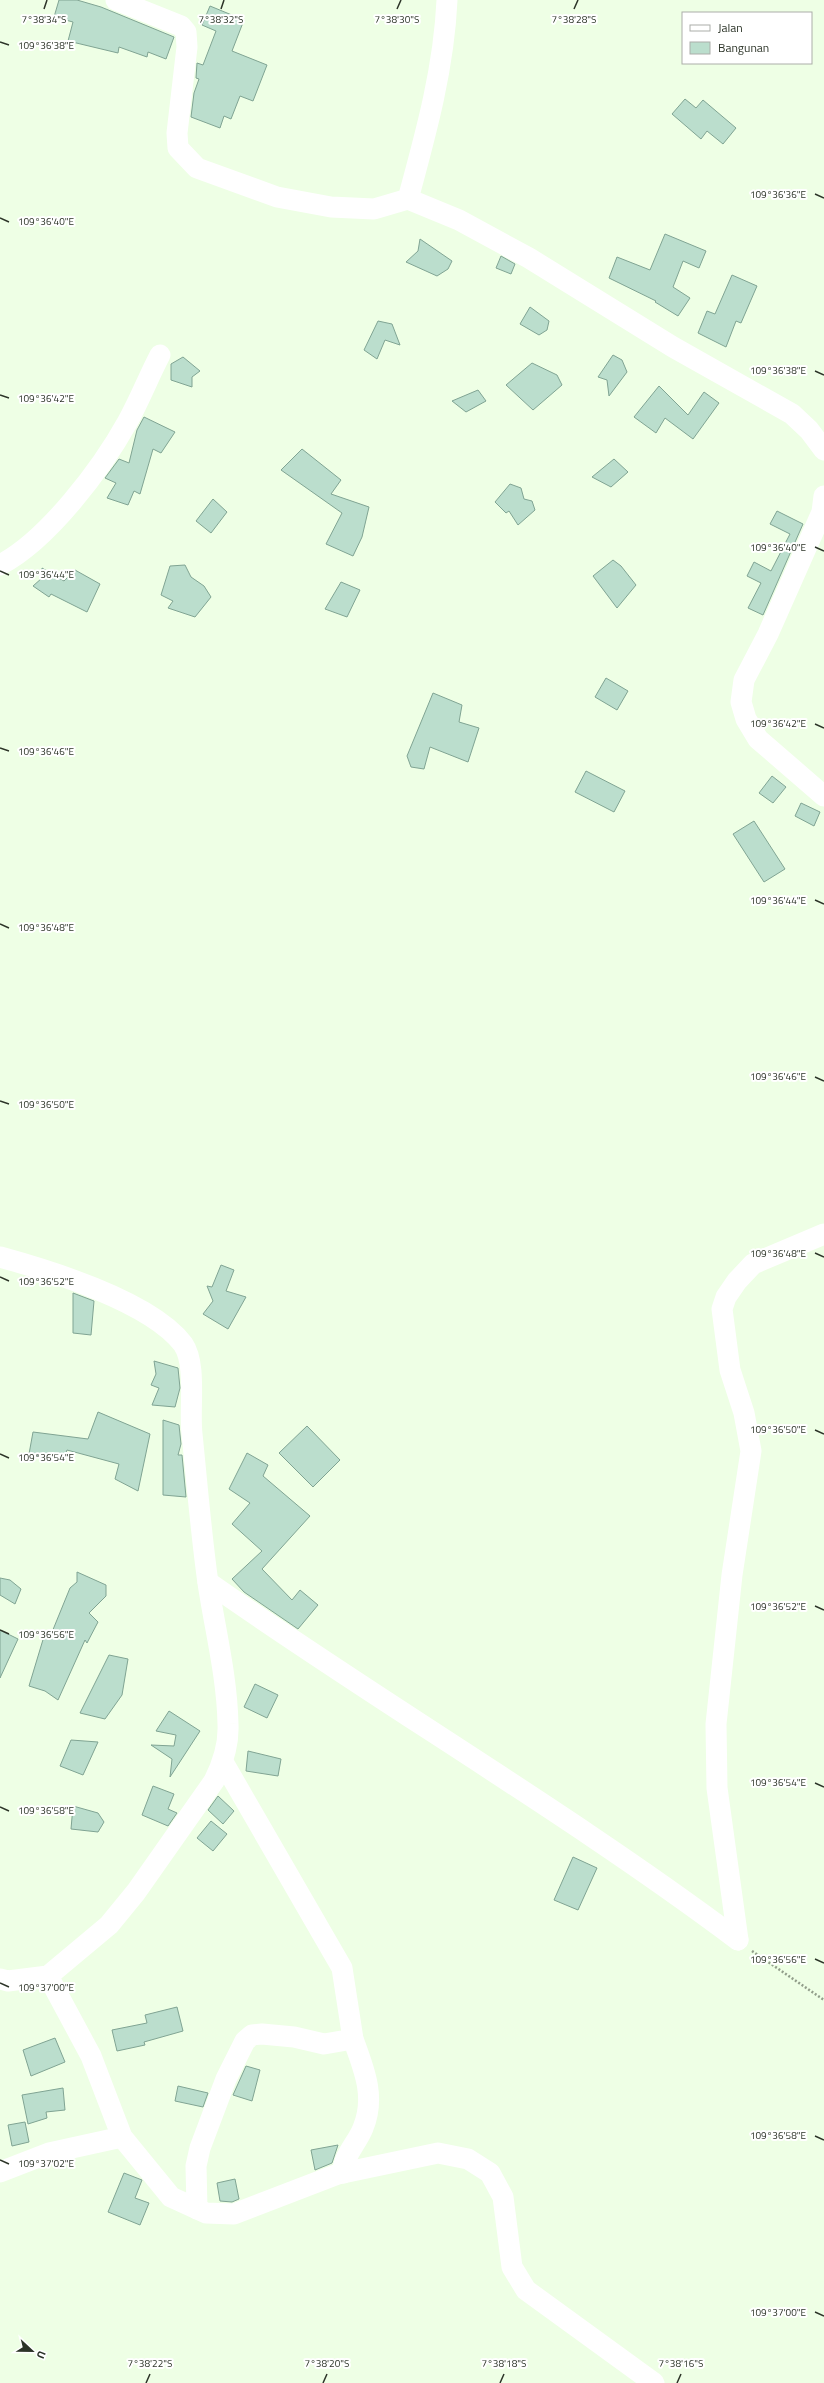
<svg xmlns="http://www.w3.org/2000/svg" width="824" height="2383" viewBox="0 0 824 2383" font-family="'Titillium Web',sans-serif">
  <rect width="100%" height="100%" fill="#eeffe5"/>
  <g fill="#bbdecd" stroke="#80a493">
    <polygon points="59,0 77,0 101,7 174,37 166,59 148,52 147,57 119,47 118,53 68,41 73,22 54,17"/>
    <polygon points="210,6 244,20 232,51 267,65 253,101 240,96 231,119 224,116 220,128 191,117 194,93 199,79 196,78 197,63 203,65 216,31 202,25"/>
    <polygon points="685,99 696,108 703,100 736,128 723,144 707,131 701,139 672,114"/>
    <polygon points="665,234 706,251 699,268 683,261 673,287 690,298 678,316 655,302 656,301 609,278 617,257 650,270"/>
    <polygon points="420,239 452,261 448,269 437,276 406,262 418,251"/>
    <polygon points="501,256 515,264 511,274 496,268"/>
    <polygon points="732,275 757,286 741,323 736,321 726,347 698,333 707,311 715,314"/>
    <polygon points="530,307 549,321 547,330 539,335 520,324"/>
    <polygon points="378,321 392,324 400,345 385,340 377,359 364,350"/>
    <polygon points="613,355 622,360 627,372 609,396 607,380 598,377"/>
    <polygon points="183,357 200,371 192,377 192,387 171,380 171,364"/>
    <polygon points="532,363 557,375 562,385 533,410 506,385"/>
    <polygon points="659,386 688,415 704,392 719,403 693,439 665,418 656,433 634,417"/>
    <polygon points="478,390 486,401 466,412 452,401"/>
    <polygon points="144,417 175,432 161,453 153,449 140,494 134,491 128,505 107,498 116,483 105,478 119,459 129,463 137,430"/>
    <polygon points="302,449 341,480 331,494 369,507 362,537 353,556 326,544 342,513 281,470"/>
    <polygon points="614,459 628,472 611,487 592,477"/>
    <polygon points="510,484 521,488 524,499 532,501 535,510 518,525 509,511 506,513 495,502"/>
    <polygon points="213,499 227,512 211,533 196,521"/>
    <polygon points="777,511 803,524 763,615 748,608 761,583 747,576 754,562 771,571 790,534 770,524"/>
    <polygon points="613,560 621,566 636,585 617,608 593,576"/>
    <polygon points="185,565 191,577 204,586 211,597 195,617 168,608 173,601 161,595 170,566"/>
    <polygon points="42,568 64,581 75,570 100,584 87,612 51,594 49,597 33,586 42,578"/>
    <polygon points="341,582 360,590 347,617 325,609"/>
    <polygon points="606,678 628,691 617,710 595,697"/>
    <polygon points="433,693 462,705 459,722 479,728 468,762 430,747 424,769 411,767 407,756"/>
    <polygon points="586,771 625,791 614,812 575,792"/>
    <polygon points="772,776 786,787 773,803 759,793"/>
    <polygon points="801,803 820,812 814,826 795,816"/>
    <polygon points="754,821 785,869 764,882 733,834"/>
    <polygon points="221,1265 234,1270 226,1291 246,1297 228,1329 203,1314 213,1301 207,1286 212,1287"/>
    <polygon points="73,1293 94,1301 91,1335 73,1333"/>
    <polygon points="154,1361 178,1368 180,1388 175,1407 152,1405 159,1388 151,1385 156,1374"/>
    <polygon points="98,1412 150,1434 138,1491 115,1479 119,1464 67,1450 63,1460 29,1454 33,1432 88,1439"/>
    <polygon points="163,1420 179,1425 181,1444 178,1455 182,1455 186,1497 163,1495"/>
    <polygon points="307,1426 340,1460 313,1487 279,1453"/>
    <polygon points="247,1453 268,1465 263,1476 310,1516 262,1569 292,1600 300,1590 318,1605 298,1629 244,1592 232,1579 262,1551 232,1524 250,1503 229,1489"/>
    <polygon points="77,1572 106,1585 106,1596 89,1613 98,1622 87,1643 85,1640 58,1700 45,1691 29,1686 45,1633 50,1637 70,1588 77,1582"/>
    <polygon points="0,1578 10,1580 21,1589 15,1604 0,1595"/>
    <polygon points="0,1630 18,1639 0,1678"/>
    <polygon points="109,1655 128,1659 122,1695 105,1719 80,1713"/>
    <polygon points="255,1684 278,1695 267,1718 244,1707"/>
    <polygon points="169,1711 200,1731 170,1777 172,1759 151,1745 174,1746 176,1735 156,1731"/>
    <polygon points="71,1740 98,1742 83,1775 60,1766"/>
    <polygon points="248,1751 281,1759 278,1776 246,1771"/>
    <polygon points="153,1786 174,1794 168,1809 177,1813 168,1826 142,1815"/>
    <polygon points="218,1796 234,1811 223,1824 208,1810"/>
    <polygon points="73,1806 98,1813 104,1822 98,1832 71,1829"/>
    <polygon points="211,1821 227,1834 213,1851 197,1838"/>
    <polygon points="573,1857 597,1868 578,1910 554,1900"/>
    <polygon points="177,2007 183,2031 144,2042 145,2045 117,2051 112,2030 147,2023 145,2015"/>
    <polygon points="55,2038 65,2062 31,2076 23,2050"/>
    <polygon points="246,2066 260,2070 252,2101 233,2095"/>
    <polygon points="178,2086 208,2093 203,2107 175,2101"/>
    <polygon points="63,2088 65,2110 46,2112 47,2118 28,2124 22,2095"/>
    <polygon points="25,2122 29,2142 12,2146 8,2125"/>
    <polygon points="338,2145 332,2163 315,2170 311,2150"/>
    <polygon points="124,2173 142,2180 135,2198 149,2203 140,2225 108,2212"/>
    <polygon points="235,2179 239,2199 232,2202 220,2201 217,2183"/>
  </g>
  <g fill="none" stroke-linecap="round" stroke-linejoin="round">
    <polyline stroke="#929e8b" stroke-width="2.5" stroke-dasharray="2 2" stroke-linecap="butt" points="752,1951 824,2000"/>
    <g stroke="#fff" stroke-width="21">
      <path d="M116,0L181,26L186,32L187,47L177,133L178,148L197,168L277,197L331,207L374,209L408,199C426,133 444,68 447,0"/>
      <polyline points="408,199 459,220 529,258 673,347 792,414 809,430 824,450"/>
      <polyline points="824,496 822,512 768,634 744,680 741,702 746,719 758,739 824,796"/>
      <path d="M0,565C48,540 102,468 128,421C140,399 149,376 160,355"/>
      <path d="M0,1257C51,1271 151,1302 183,1344C197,1364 189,1409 192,1434C197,1483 201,1533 208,1583C215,1630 227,1676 228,1724C229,1744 223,1763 214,1781L136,1892L109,1925L48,1976L8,1981L0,1979"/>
      <path d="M208,1582C383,1705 567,1812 738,1940"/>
      <polyline points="738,1940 717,1788 716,1724 732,1575 751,1451 744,1413 730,1370 722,1309 726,1297 737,1281 753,1264 824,1234"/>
      <polyline points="48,1976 91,2056 122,2137 171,2197 206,2213 234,2214 338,2174 438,2153 468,2159 490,2173 503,2197 512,2267 526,2290 654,2383"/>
      <polyline points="0,2172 49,2153 122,2137"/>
      <path d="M343,2173C342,2157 358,2142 363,2128C376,2097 364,2069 353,2039"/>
      <polyline points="197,2209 196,2166 200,2148 226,2079 245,2041 252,2035 262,2034 294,2037 324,2044 353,2039 342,1968 223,1762"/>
    </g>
  </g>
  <path fill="none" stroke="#2c3428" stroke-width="1.5" d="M44,9L47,0M221,9L224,0M397,9L401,0M574,9L578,0M0,42L9,45M815,194L824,198M0,218L9,222M815,371L824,375M0,395L9,398M815,547L824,551M0,571L9,575M815,724L824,728M0,748L9,751M815,900L824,904M0,924L9,928M815,1077L824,1081M0,1101L9,1104M815,1253L824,1257M0,1277L9,1281M815,1430L824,1434M0,1454L9,1458M815,1606L824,1610M0,1630L9,1634M815,1783L824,1787M0,1807L9,1811M815,1959L824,1963M0,1983L9,1987M815,2136L824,2140M0,2160L9,2164M815,2312L824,2316M146,2383L150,2374M323,2383L327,2374M500,2383L504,2374M677,2383L681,2374"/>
  <g font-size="10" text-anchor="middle" fill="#2c3428" stroke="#fff" stroke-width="4" stroke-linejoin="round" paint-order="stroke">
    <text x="44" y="23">7°38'34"S</text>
    <text x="221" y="23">7°38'32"S</text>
    <text x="397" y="23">7°38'30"S</text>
    <text x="574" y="23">7°38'28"S</text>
    <text x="46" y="49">109°36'38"E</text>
    <text x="778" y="198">109°36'36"E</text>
    <text x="46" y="225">109°36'40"E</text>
    <text x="778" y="374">109°36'38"E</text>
    <text x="46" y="402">109°36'42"E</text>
    <text x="778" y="551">109°36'40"E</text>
    <text x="46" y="578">109°36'44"E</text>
    <text x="778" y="727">109°36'42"E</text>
    <text x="46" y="755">109°36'46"E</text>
    <text x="778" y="904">109°36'44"E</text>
    <text x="46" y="931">109°36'48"E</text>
    <text x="778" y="1080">109°36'46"E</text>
    <text x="46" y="1108">109°36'50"E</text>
    <text x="778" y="1257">109°36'48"E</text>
    <text x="46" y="1285">109°36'52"E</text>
    <text x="778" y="1433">109°36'50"E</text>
    <text x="46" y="1461">109°36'54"E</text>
    <text x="778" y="1610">109°36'52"E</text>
    <text x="46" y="1638">109°36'56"E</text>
    <text x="778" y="1786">109°36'54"E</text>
    <text x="46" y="1814">109°36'58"E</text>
    <text x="778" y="1963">109°36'56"E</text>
    <text x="46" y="1991">109°37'00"E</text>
    <text x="778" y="2139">109°36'58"E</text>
    <text x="46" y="2167">109°37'02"E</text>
    <text x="778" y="2316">109°37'00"E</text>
    <text x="150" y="2367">7°38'22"S</text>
    <text x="327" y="2367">7°38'20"S</text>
    <text x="504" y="2367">7°38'18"S</text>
    <text x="681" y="2367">7°38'16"S</text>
  </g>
  <rect x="682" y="12" width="130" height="52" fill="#ffffff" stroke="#abaea9"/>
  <rect x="690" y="25" width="20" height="6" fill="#ffffff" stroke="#abaea9"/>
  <text x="718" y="32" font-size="12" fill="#2c3428">Jalan</text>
  <rect x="690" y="42" width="20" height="12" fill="#bbdecd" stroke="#abaea9"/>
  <text x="718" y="52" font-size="12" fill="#2c3428">Bangunan</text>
  <g transform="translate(32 2351) rotate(112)" stroke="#ffffff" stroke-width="3" paint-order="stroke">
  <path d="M0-3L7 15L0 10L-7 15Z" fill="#2c3428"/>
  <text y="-6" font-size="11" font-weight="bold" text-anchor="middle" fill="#2c3428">U</text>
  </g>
</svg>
